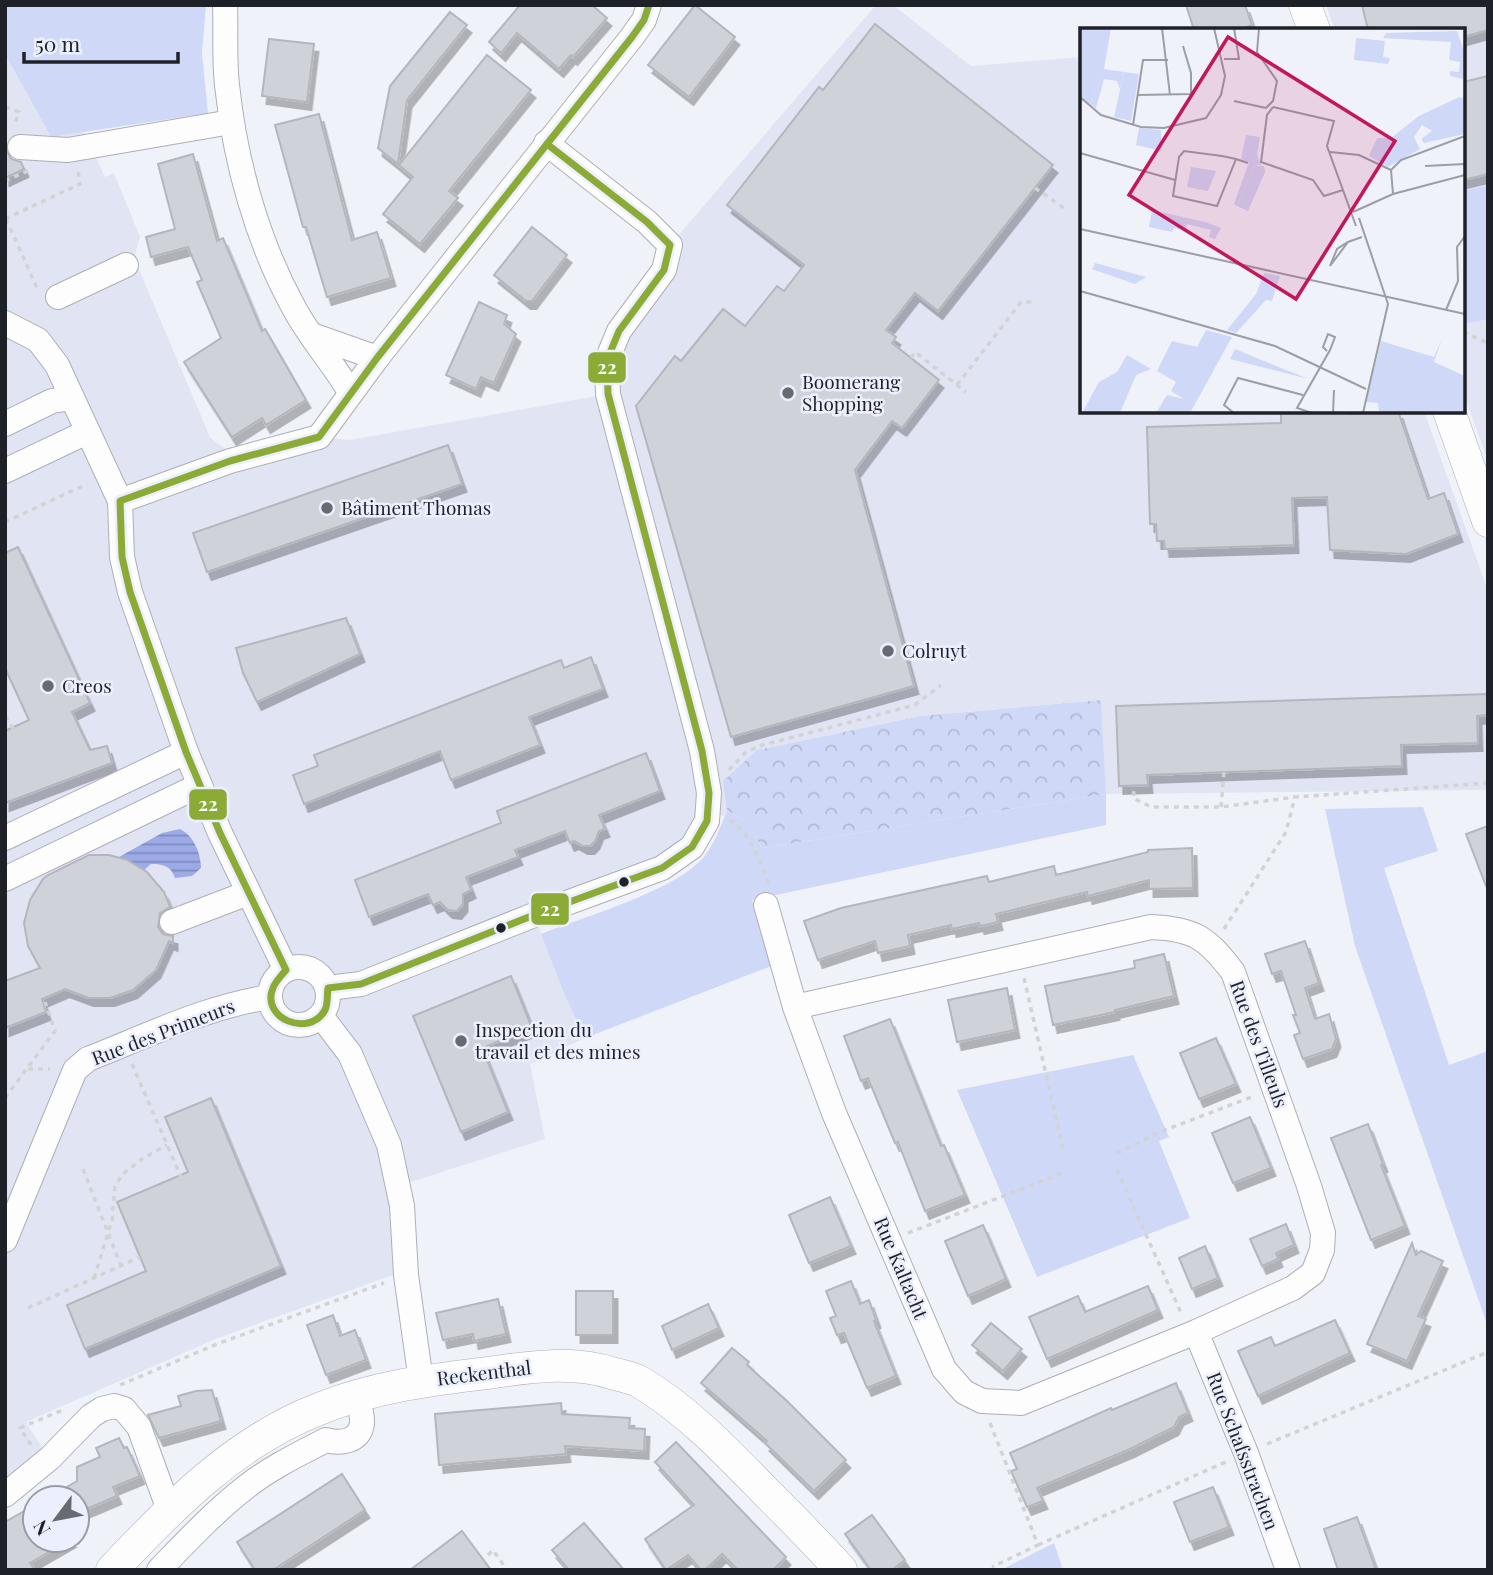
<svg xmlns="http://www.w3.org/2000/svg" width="1493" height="1575" viewBox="0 0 1493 1575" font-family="'Playfair Display',serif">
  <defs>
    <pattern id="forest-crowns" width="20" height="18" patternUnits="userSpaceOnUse" patternTransform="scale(1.75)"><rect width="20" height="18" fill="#d0d8f7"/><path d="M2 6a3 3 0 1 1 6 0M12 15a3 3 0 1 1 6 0" fill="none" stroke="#b2b9d4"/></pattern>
    <pattern id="water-rules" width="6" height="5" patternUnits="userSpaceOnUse" patternTransform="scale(1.75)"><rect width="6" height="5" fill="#9cabe8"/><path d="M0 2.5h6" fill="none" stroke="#7f8bbc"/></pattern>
    <filter id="shadow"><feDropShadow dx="4.5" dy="8" stdDeviation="0" flood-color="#0004"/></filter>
  </defs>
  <rect width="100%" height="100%" fill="#f0f2fa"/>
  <g fill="#e1e5f3">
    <polygon points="876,5 893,5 971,66 1082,57 1082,411 1424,411 1488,591 1488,790 1106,794 1100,700 921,716 757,750 724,781 727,810 724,816 709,812 692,847 534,915 565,996 585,1038 530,1064 545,1139 392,1188 396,1274 218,1338 26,1422 44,1451 5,1484 5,54 51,137 84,132 105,177 114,173 140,237 134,258 210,437 225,449 230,461 319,437 350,440 608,394 607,360 670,245"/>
    <polygon points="1326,5 1488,5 1488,461 1463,392 1463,30 1335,30"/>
  </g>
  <g fill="#d0d8f7">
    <polygon points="5,5 206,5 202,53 208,113 51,137 5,54"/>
    <polygon points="1488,186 1488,319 1463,324 1463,191"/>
    <path d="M1106,794V825L752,900L774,965L585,1038L565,996L541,934C584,917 674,891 703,858C714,845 721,826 727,810L747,823L762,848Z"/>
    <polygon points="1423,807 1438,851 1384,868 1449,1065 1488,1051 1488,1327 1355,946 1325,809"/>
    <polygon points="1133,1055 1169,1137 1159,1141 1190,1218 1037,1277 957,1090"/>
    <polygon points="1054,1543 1063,1570 1001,1570"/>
  </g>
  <polygon fill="url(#forest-crowns)" points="1101,700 1106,794 762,848 747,823 727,810 723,781 757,750 921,716"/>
  <path fill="url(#water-rules)" d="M180,829C194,836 201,854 201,868L192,876L175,878C171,866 163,864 151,864L144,870L119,857L162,833Z"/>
  <g fill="#d0d2da" stroke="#b4b6be" stroke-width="2" filter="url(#shadow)">
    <polygon points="520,5 592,5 607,18 573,57 571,55 559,69 517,33 501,53 489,42"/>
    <polygon points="695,5 735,37 689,97 648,65"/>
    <polygon points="1186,5 1245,5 1252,25 1239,30 1194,30"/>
    <polygon points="1362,5 1488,5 1488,30 1463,37 1463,30 1368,30"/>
    <polygon points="450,12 467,25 407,100 398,164 378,148 390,86"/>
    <polygon points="875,24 1053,165 938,311 915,293 886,330 896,337 892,343 939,380 902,428 892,421 855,470 914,686 731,737 636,406 675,356 681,361 723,309 745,326 777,286 784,291 804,265 727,205 819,87 823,90"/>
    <polygon points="269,39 314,44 307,102 262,96"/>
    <polygon points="487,55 531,90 449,191 458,198 420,244 383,214 413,177 399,165"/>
    <polygon points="1488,76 1488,174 1463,180 1463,82"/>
    <polygon points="319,114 352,240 377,232 391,278 327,297 306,227 303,227 275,125"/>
    <polygon points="5,147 11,159 21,162 24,169 5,178"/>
    <polygon points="193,154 217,241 223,238 262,331 265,329 306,400 266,425 262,418 232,437 184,362 221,338 197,282 202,280 188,247 151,257 146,237 175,229 158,164"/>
    <polygon points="532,227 567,255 532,301 526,301 494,275"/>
    <polygon points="479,302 507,315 504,324 516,334 494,383 481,377 476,389 446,375"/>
    <polygon points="1281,411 1349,411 1349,414 1398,411 1428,499 1444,493 1458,534 1406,554 1330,550 1327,497 1292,498 1294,545 1165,549 1164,541 1157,541 1156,524 1150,524 1147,427 1281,423"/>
    <polygon points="448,445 462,484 207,572 193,533"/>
    <polygon points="18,547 90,703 72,712 90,750 107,746 112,763 5,803 5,731 29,720 5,668 5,553"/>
    <polygon points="346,618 360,654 257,702 243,673 236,648"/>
    <polygon points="591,657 603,689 529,717 540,745 451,780 440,751 304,804 293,775 318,766 314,755 561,660 564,668"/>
    <polygon points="1488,694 1488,715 1477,716 1478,743 1401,745 1402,766 1147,775 1148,785 1119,786 1116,706"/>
    <polygon points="646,753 660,791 599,815 605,829 599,831 595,841 590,846 583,846 574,841 570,843 565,831 515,850 518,857 466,877 471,890 463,894 463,904 457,911 448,910 440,902 433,905 428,894 369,917 355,880 501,823 497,811"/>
    <polygon points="1488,826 1488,886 1486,886 1466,834"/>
    <polygon points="1192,848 1193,888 1149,889 1149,880 1088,896 1087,892 996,914 998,922 980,926 979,923 952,929 951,925 908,935 910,946 878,953 875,941 818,960 804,921 841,908 987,876 989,882 1054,866 1056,875 1148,852 1148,850"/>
    <polygon points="89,855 109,855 127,860 147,872 164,892 170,907 160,913 158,927 163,934 173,936 173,943 169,941 156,970 133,990 110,998 89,998 65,989 42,999 46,1012 5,1028 5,981 40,968 28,946 24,923 30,900 43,879 48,875"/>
    <polygon points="1305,941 1319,983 1305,988 1315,1019 1329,1014 1336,1039 1332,1049 1303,1059 1294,1035 1300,1033 1293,1015 1296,1015 1281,971 1272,974 1265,954"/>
    <polygon points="1164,954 1174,996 1115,1010 1115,1012 1053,1025 1045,986 1135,968 1134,961"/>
    <polygon points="511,976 532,1028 482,1048 508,1112 461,1132 413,1016"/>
    <polygon points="1007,988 1015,1030 957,1042 948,1000"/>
    <polygon points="890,1019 941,1146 944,1145 965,1195 925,1211 898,1142 895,1143 868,1078 861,1081 844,1036"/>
    <polygon points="1216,1038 1236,1084 1199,1099 1180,1053"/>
    <polygon points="211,1098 281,1266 85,1349 67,1305 146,1271 117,1202 188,1172 165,1117"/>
    <polygon points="1250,1117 1271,1168 1233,1183 1212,1133"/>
    <polygon points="1368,1124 1383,1164 1381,1165 1405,1226 1371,1240 1331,1138"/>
    <polygon points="830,1197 851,1246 809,1263 789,1215"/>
    <polygon points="1286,1224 1294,1245 1276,1253 1278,1259 1262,1266 1250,1239"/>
    <polygon points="983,1225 1006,1279 968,1296 945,1241"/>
    <polygon points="1412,1243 1416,1255 1421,1251 1443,1261 1418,1316 1426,1319 1407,1361 1367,1344"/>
    <polygon points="1205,1246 1218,1278 1192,1289 1179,1258"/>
    <polygon points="851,1281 860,1304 869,1300 876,1320 874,1321 896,1376 867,1388 844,1333 837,1335 830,1318 836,1316 826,1291"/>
    <polygon points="1148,1286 1158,1310 1047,1359 1029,1317 1078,1296 1085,1312"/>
    <rect x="576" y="1291" width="37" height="44"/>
    <polygon points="498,1299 506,1334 474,1341 473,1334 443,1340 436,1313"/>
    <polygon points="708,1304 719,1328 672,1350 662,1326"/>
    <polygon points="333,1315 340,1336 355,1330 366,1360 326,1375 307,1325"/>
    <polygon points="1335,1320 1350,1353 1258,1396 1238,1351 1271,1337 1275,1346"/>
    <polygon points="991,1323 1022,1349 1003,1371 972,1345"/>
    <polygon points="732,1348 749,1362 747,1365 787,1401 846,1460 814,1491 765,1443 767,1441 701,1383"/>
    <polygon points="1176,1383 1188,1413 1179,1417 1174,1427 1130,1449 1037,1488 1043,1501 1027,1507 1011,1471 1017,1469 1010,1453 1111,1408 1112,1410"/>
    <polygon points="212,1390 221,1421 159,1438 148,1415 181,1406 178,1396 196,1391"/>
    <polygon points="561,1403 562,1414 630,1418 629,1428 645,1429 644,1451 565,1446 566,1454 439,1465 435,1414"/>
    <polygon points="119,1438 124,1448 127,1447 140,1476 113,1487 117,1496 77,1513 77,1498 48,1498 77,1481 77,1467 100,1457 96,1448"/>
    <polygon points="676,1442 786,1557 773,1570 738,1570 722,1554 705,1570 701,1570 688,1555 666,1570 645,1539 694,1505 655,1462"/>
    <polygon points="342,1474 365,1510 273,1570 255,1570 237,1542"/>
    <polygon points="1213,1487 1229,1527 1190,1542 1174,1502"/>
    <polygon points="35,1505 35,1540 70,1540 30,1563 35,1570 5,1570 5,1522"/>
    <polygon points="872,1515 905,1560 892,1570 871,1570 845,1534"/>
    <polygon points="1357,1517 1376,1570 1338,1570 1324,1529"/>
    <polygon points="584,1523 624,1570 569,1570 552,1550"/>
    <polygon points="462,1531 491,1570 410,1570"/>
  </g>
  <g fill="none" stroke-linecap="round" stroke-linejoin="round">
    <defs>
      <g id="minor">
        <path d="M225,5C226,32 224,59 227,85C235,161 257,241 294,308C310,338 333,363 350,392"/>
        <polyline points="20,147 68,150 231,122"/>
        <polyline points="58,297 126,265"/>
        <polyline points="5,323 38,340 57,365 120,501 122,557 130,592 186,752 220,833 286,970"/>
        <polyline points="312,335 377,358"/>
        <polyline points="5,424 52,401 71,398"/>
        <polyline points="5,471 87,432"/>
        <polyline points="120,501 230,461 319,437 377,358 632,37 644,20 649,5"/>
        <polyline points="5,838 186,752"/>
        <polyline points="5,879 200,785"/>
        <path d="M766,905L795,1007L834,1113L944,1369L964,1392L982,1401L1021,1403L1196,1332L1293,1288L1313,1273L1322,1250L1323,1233L1309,1186L1233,972C1207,938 1195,929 1151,927L795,1007"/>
        <polyline points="172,922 248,893"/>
        <circle cx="299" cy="996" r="29"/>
        <polyline points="328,988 361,984 534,915 662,868 692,847 707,821 709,793 702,751 608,394 607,360 619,331 664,270 670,245 647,222 546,143"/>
        <polyline points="321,1016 350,1054 389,1145 402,1206 406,1275 421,1381"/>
        <path d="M5,1240L75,1070L88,1059C147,1036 207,1006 270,997"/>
        <polyline points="1196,1332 1246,1453 1288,1570"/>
        <polyline points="5,1495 50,1458 91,1416 102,1409 114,1406 124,1409 139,1427 169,1510"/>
        <path d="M159,1570C187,1541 214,1512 246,1487C270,1468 299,1454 326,1440C340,1444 359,1442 362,1424C363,1416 359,1404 357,1396"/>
      </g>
      <g id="major">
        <polyline points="1305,5 1314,30"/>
        <polyline points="1449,411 1488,521"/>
        <path d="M112,1570C172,1506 236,1441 319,1409C375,1386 436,1379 495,1372C536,1366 575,1361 615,1374C623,1376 633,1378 640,1382C687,1410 726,1451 764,1490C790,1516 816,1542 841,1570"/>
      </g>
    </defs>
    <use href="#minor" stroke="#adafb7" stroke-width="26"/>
    <use href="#major" stroke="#adafb7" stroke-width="33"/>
    <g stroke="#d2d3d5" stroke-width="3.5" stroke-dasharray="5 5" stroke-linecap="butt">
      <polyline points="5,107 19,112 14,126"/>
      <polyline points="5,181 30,170"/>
      <polyline points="1035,188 1067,210"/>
      <polyline points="5,219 80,184 78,170"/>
      <polyline points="6,219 38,290"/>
      <polyline points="1463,332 1488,343"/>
      <polyline points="911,358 915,352 966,392"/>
      <polyline points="957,385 1021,302 1035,302"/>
      <polyline points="5,522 87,484"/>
      <polyline points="5,716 18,736"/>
      <polyline points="729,770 746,752 759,746 915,705 941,685"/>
      <polyline points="1134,791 1133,798 1151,807 1221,807 1295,797"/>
      <polyline points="1221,807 1224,772"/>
      <path d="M730,820C752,836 760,859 768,884"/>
      <polyline points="1224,929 1286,832 1295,797 1488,783"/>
      <polyline points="1024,978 1064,1153"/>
      <polyline points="132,1064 184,1184"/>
      <polyline points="28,1069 50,1069"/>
      <polyline points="5,1098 55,1031 45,1002"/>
      <polyline points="1117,1153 1160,1132 1254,1096"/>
      <polyline points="83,1169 121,1266"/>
      <polyline points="1117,1170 1182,1315"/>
      <polyline points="908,1233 1065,1172"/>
      <polyline points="94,1278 112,1220 115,1186 123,1174 142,1159 167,1145"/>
      <polyline points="28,1308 140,1257"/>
      <polyline points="120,1385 217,1344 384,1283"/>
      <polyline points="990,1423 1038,1545 992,1567"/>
      <polyline points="1267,1444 1488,1352"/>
      <polyline points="31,1445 20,1428 65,1409"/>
      <polyline points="1038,1545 1228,1461"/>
      <polyline points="488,1555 493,1550 507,1570"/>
    </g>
    <use href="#minor" stroke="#fdfdfe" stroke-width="24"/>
    <use href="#major" stroke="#fdfdfe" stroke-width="32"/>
    <defs>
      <g id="bus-1">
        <path d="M547,144L647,222L670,245L664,270L619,331L607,360L608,394L702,751L709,793L707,821L692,847L662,868L534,915L361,984L328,988C327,995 328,1004 325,1010C310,1038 260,1019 273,988C275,982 282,975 286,970L220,833L186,752L130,592L122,557L120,501L230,461L319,437L377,358Z"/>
        <polyline points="547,144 632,37 644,20 649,5"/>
      </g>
    </defs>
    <use href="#bus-1" stroke="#ecf0fe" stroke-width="12"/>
    <use href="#bus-1" stroke="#8bab36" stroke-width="7"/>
  </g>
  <g fill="#686a72" stroke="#ecf0fe" stroke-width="2.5">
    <circle cx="788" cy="393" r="7"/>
    <circle cx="327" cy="508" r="7"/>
    <circle cx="888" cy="651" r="7"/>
    <circle cx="48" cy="686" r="7"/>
    <circle cx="461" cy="1041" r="7"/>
  </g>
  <g fill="#1f2129" stroke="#ecf0fe" stroke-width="2.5">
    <circle cx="624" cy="882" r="6"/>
    <circle cx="501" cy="928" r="6"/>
  </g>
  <g text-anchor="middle" stroke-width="5" stroke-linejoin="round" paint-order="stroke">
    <g font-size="19" fill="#1f2129" stroke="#ecf0fe" text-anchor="start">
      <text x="802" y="389">Boomerang<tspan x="802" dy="22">Shopping</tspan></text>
      <text x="341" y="515">Bâtiment Thomas</text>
      <text x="902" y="658">Colruyt</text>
      <text x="62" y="693">Creos</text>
      <text x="475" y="1037">Inspection du<tspan x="475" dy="22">travail et des mines</tspan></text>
    </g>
    <g font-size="19" fill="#1f2129" stroke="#ecf0fe">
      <text transform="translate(163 1032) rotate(-21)" y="7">Rue des Primeurs</text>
      <text transform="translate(1259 1044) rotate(70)" y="7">Rue des Tilleuls</text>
      <text transform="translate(901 1268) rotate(67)" y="7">Rue Kaltacht</text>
      <text transform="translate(484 1373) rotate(-7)" y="7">Reckenthal</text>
      <text transform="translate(1243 1451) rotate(69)" y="7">Rue Schafsstrachen</text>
    </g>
  </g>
  <g transform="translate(1080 28)">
    <rect width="385" height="385" fill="#f0f2fa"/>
    <path d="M0,0H31L24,41L10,76L0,72ZM377,3L385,26L383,51L370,48V43L379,44L380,34L369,32L371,14L303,10L306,5ZM276,10L305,13L303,29L310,30L308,36L274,32ZM44,44L59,46L51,93L34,89ZM379,69L385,71V106L344,115L341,111L352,103L342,97L334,109L340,121L308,139L289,128L297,110H311L339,88ZM59,100L81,102L82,123L56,117ZM166,107L180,109L177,126L181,137L174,138L157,178L154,176L169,134L161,131ZM111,139L136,143L128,163L107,159ZM72,182L125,194L141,200L135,211L129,209L131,202L107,196L105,203L94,200L92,204L69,199ZM15,235L66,249L55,256L12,241ZM184,245L200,248L192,273L186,272L156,305L147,302L176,266ZM362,310L354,334L385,348V385H299L298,375L286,374L301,313L354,329ZM155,321L179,331L229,351L150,331ZM47,327L71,341L56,347L40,385H2L19,354L37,344Z" fill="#d0d8f7"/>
    <path d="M24,41L44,44L40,61L37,53L24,51L16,80L10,76ZM174,138H184L185,144L168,183L157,178ZM126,302L152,309L110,385H76L87,367L104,371L91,363L96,354L77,343L92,313L117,319Z" fill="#d0d8f7"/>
    <path fill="none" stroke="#9c9ea6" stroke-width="2" d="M82,0L90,67M179,0L177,24L197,53L193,73L186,80M144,31H159L154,0M58,67L111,66V45L103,18M0,69L21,87L61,99L84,100L126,90L141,67L145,48L134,0M154,73L186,80M193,79L254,93L247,118L276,198M193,79L187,87L181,134L233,152L244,168L263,162M53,97L63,32H88M250,124L279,127L311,142M0,125L95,152M156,131L137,178L93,168L99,129L104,123L142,128L156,131L168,135M345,138L385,136M311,142L321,132L385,108M311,142L313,166M273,184L313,166L385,147M279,190L308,276L283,385M0,201L385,286M268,214L250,238L257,221L268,214L282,209M0,263L195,318L286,361M366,282L378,253L377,219L385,208M154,385L144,377L158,350L223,367M232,385L217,380L250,322L255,309L248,306L243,319L247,323M253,385L254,362"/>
    <path fill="#c2185b" fill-opacity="0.15" stroke="#c2185b" stroke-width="3.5" d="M148,9L315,113L216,271L49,167Z"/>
    <rect width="385" height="385" fill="none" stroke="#1f2129" stroke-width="3.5"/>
  </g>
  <g stroke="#ecf0fe" stroke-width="2.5">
    <rect x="587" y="351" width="40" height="33" rx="7" fill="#8bab36"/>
    <rect x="188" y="788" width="40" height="33" rx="7" fill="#8bab36"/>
    <rect x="530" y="892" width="40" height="34" rx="7" fill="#8bab36"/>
  </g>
  <g font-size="19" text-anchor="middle" font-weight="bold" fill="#fff">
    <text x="607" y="374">22</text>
    <text x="208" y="811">22</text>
    <text x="550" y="916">22</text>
  </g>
  <rect width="1493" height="1575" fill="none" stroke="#1f2129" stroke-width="14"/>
  <g transform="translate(56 1519) rotate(238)"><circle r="33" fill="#ecf0fe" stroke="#9a9da9" stroke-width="2"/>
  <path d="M0-5L12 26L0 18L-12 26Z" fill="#686a72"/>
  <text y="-10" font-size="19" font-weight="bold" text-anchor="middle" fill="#1f2129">N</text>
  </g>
  <path d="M24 52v10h154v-10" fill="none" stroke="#1f2129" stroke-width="3.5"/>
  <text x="35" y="52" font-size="21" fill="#1f2129" stroke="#ecf0fe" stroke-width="5" paint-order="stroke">50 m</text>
</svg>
